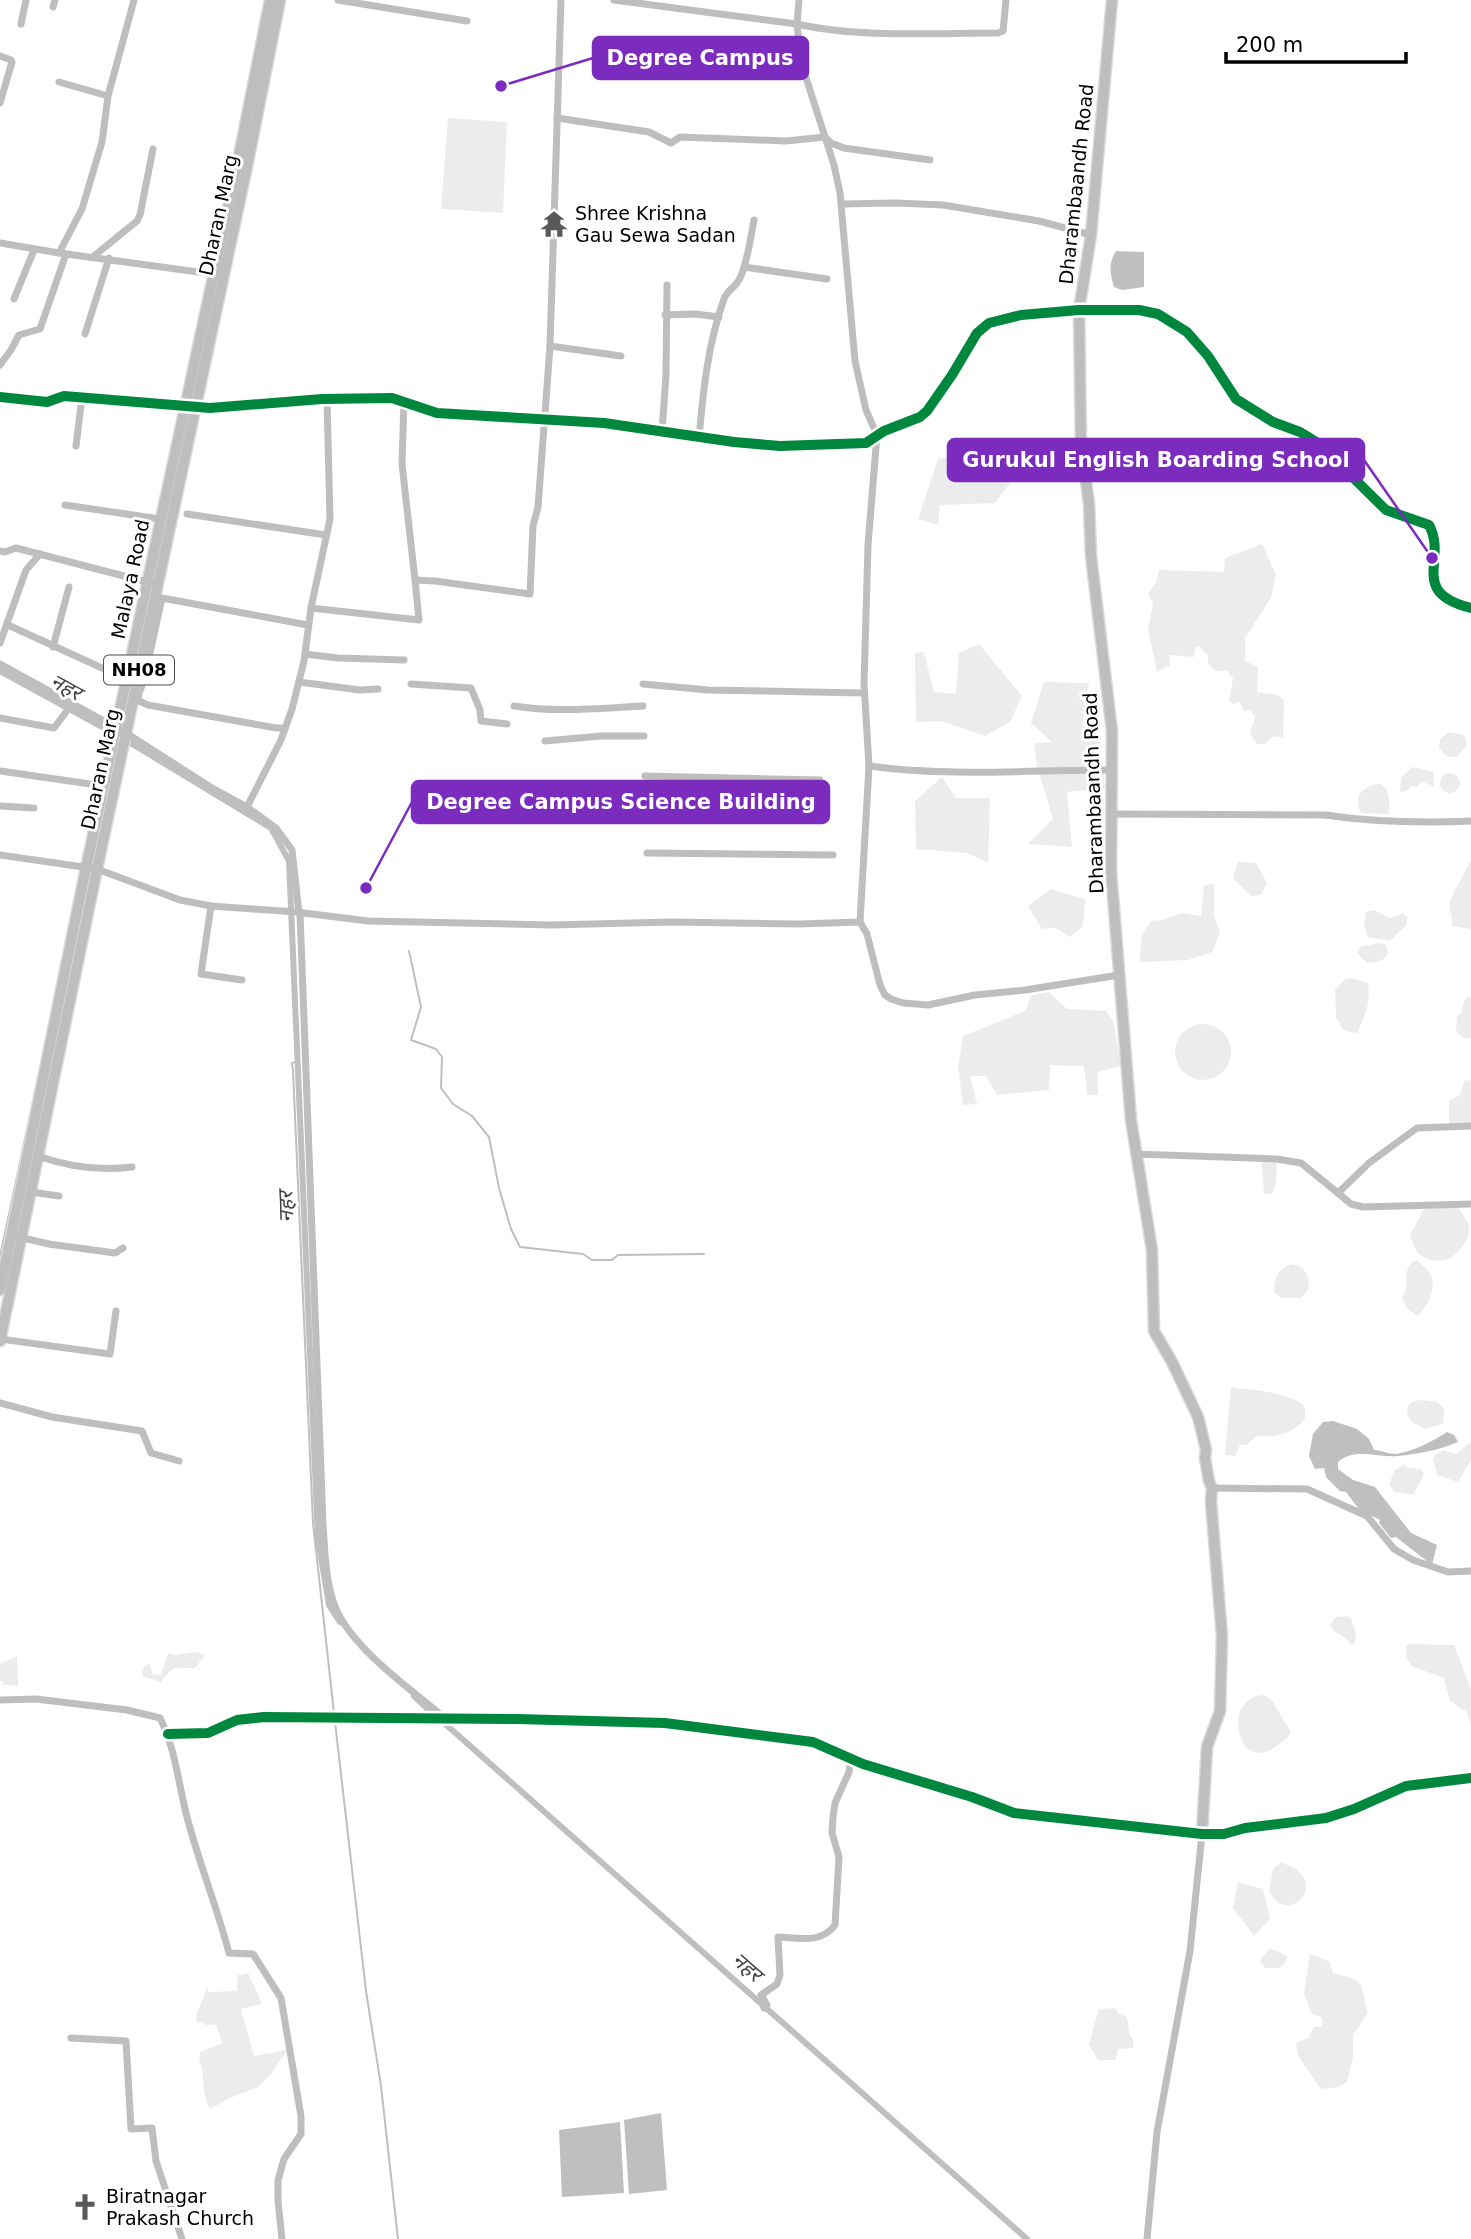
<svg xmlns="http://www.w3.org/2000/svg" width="1471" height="2239" viewBox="0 0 1471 2239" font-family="'DejaVu Sans','Noto Sans Devanagari',sans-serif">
  <rect width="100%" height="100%" fill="#fff"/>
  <g fill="#ececec">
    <polygon points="448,118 507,122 503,213 441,209"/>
    <polygon points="985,453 1009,460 1010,483 995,503 940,505 938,525 918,519 938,459"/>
    <polygon points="1262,544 1276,575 1271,598 1245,638 1245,661 1258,667 1257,692 1278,695 1284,700 1283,737 1271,737 1265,744 1257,744 1250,733 1255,717 1250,710 1244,711 1239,701 1235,704 1229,702 1233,678 1227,671 1216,671 1208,664 1208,656 1200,647 1196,646 1194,657 1170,655 1170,665 1157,672 1148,629 1153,604 1148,593 1156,583 1159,570 1224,572 1225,558"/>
    <polygon points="979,644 1022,696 1010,722 985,736 941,721 916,722 915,653 924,652 934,692 956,694 959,653"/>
    <polygon points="1044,682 1089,683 1082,725 1099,732 1105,788 1067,792 1072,847 1028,844 1053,819 1037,766 1034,743 1052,742 1031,723"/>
    <polygon points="1448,732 1465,735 1467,745 1457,757 1446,756 1439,748 1440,740"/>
    <polygon points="1413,767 1434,772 1434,786 1422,782 1417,787 1411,786 1408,790 1400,792 1401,778"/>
    <circle cx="1450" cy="783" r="10"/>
    <polygon points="942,777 956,798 990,798 988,863 967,853 916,849 915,801"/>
    <path d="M1380,784C1391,789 1389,803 1389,814L1361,813C1352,796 1364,785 1380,784Z"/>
    <path d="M1471,861V929L1452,926C1453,917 1449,911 1450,902C1451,898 1468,865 1471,861Z"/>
    <polygon points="1238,862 1256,863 1267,883 1261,895 1251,896 1233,878"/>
    <polygon points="1214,884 1214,916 1220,933 1212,952 1188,960 1140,962 1141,938 1151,921 1162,920 1182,913 1201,916 1204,885"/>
    <polygon points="1051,889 1085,899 1083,926 1070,937 1056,928 1042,929 1028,906"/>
    <polygon points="1374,910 1390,918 1403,913 1407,916 1407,924 1390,941 1368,937 1364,926 1366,912"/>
    <path d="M1379,943L1385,944C1394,959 1379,962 1367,963L1357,953L1360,947Z"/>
    <path d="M1351,978L1368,983C1371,1003 1365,1016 1357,1033L1344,1031L1336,1017L1335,990L1345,979Z"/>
    <polygon points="1049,992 1067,1009 1106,1011 1113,1020 1121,1066 1098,1072 1098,1095 1087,1095 1084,1066 1050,1065 1049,1090 997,1095 986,1076 970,1076 977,1104 963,1105 958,1067 963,1036 1025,1011 1032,995"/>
    <polygon points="1469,997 1471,998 1471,1038 1464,1038 1456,1032 1457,1016 1461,1013 1465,999"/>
    <circle cx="1203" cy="1052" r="28"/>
    <polygon points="1465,1079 1471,1081 1471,1123 1449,1124 1449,1101 1460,1095"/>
    <polygon points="1261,1161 1277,1161 1276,1184 1272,1194 1264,1193"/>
    <path d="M1458,1207C1462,1214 1468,1220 1469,1228C1470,1236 1466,1242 1461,1248C1450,1264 1433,1264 1417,1253L1410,1235L1424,1209Z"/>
    <path d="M1417,1260C1420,1264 1426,1267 1429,1272C1439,1285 1428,1307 1417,1316L1407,1308L1402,1298C1412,1284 1399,1268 1417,1260Z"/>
    <path d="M1293,1264C1306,1268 1311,1277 1308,1290L1301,1298H1281L1274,1292C1273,1279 1280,1266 1293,1264Z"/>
    <path d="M1231,1387C1250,1390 1293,1392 1305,1407V1418C1295,1434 1274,1438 1256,1436L1247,1445H1240L1235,1456L1225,1455Z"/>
    <path d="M1422,1400L1437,1402L1444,1408L1443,1424L1425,1429L1412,1422L1407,1414C1407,1402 1411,1401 1422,1400Z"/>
    <polygon points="1471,1442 1471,1460 1458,1482 1437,1475 1433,1459 1436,1454 1444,1450 1456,1454"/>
    <polygon points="1404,1464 1408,1468 1421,1469 1424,1474 1413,1495 1395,1492 1389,1485 1394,1471"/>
    <path d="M1345,1616L1350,1617C1354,1625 1358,1636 1354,1645L1350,1644C1346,1634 1334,1635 1330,1625L1336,1617Z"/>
    <polygon points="1409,1644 1454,1645 1471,1689 1471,1725 1467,1712 1450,1701 1444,1678 1411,1666 1406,1657 1406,1648"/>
    <path d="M196,1652L205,1655L195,1668C174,1669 175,1663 161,1682L142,1676V1670L149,1663L153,1674L161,1675L168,1653L176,1655Z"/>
    <polygon points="17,1656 18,1686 3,1685 3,1681 0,1681 0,1664"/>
    <path d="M1263,1695L1271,1699L1291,1732C1288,1739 1282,1742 1275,1747C1237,1775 1221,1697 1263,1695Z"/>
    <path d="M1282,1862C1288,1866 1296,1868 1301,1874C1320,1893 1284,1923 1269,1891L1273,1869Z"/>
    <polygon points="1238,1882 1263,1889 1270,1919 1254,1936 1233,1908"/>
    <polygon points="1270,1948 1287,1956 1285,1963 1280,1968 1265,1968 1260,1960"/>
    <path d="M1310,1954L1330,1962L1333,1973C1368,1982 1359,1981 1368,2013L1353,2035V2057L1347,2082L1339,2087L1321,2089L1298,2056L1296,2043L1308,2038L1314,2027H1322V2018L1311,2013L1304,1993Z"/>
    <path d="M248,1973L262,2004L241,2009L254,2056L287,2050L272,2073L258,2087L230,2098L210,2109C203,2093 204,2091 203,2075C202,2065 198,2061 200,2052L223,2043L216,2025H207L196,2021C196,2011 204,1998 207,1987L209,1992L237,1991L238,1975Z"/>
    <polygon points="1116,2008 1119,2014 1127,2017 1130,2036 1133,2039 1133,2048 1118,2049 1116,2060 1098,2060 1089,2044 1099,2009"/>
  </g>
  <g fill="#bfbfbf">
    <path d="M1116,251L1144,252V287L1122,290L1114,287C1110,273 1108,264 1116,251Z"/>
    <path d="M1333,1421L1357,1429L1369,1439L1374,1450C1381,1450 1388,1454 1396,1454C1412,1452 1433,1441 1447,1432L1454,1435L1458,1442C1440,1450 1417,1454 1398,1456C1379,1458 1354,1447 1338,1462V1469L1353,1480L1375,1487L1411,1533L1437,1545L1432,1565L1396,1537L1391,1538L1379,1523L1380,1520L1359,1509L1346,1492L1340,1491L1326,1477L1324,1468L1315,1469L1309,1456L1313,1434L1323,1422Z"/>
    <polygon points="661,2113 667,2190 629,2194 624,2120"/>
    <polygon points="620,2122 624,2193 562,2197 559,2130"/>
  </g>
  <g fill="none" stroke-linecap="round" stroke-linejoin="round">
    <g stroke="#bfbfbf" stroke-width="2">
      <polyline points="108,741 110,731"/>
      <polyline points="409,951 421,1007 411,1040 436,1049 442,1057 441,1088 453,1104 472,1116 489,1137 499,1188 511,1229 520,1247 583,1254 592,1260 612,1260 618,1255 704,1254"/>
      <polyline points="299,1061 292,1063 293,1071 313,1523 334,1713"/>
      <polyline points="0,1256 43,1055"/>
      <polyline points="335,1722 366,1991 381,2086 398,2239"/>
    </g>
    <g stroke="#bfbfbf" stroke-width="6">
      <polyline points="0,671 115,734"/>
      <polyline points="124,739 271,828 289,861 318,1539 329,1605 340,1622"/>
      <polyline points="414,1696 435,1716"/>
      <polyline points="443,1722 1027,2239"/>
    </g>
    <defs>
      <g id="major">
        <polyline points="1112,0 1091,235 1079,310 1081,444 1089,504 1091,556 1112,731 1111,871 1131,1120 1152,1250 1154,1331 1172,1362 1198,1417 1206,1449 1205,1458 1209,1481 1212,1488 1211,1502 1222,1636 1220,1711 1207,1747 1202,1834"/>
        <polyline points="0,1290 86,868 238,161 270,0"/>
        <polyline points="0,1341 97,869 248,162 280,0"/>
      </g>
    </defs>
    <use href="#major" stroke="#dbdbdb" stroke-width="13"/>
    <g stroke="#bebebe" stroke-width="7">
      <polyline points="338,0 467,21"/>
      <path d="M614,0L797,24C859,38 934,33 998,33L1003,31L1006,0"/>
      <polyline points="799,0 797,24 801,62 834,165 840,193 855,361 866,410 877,435 868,545 864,684 869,766 860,922 867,934 880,985 885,995 891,999 903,1003 928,1005 975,995 1025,990 1119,975"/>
      <polyline points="53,7 55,0"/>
      <polyline points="21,24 26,0"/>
      <polyline points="0,56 11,60 12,62 0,103"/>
      <polyline points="59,82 108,96"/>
      <polyline points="557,118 649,132 671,143 680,137 786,141 825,137 831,143 844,148 930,160"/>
      <polyline points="842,204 896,203 943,205 1039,221 1091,235"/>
      <polyline points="0,243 59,253 82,209 102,142 108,96 134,0"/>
      <polyline points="59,253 213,274"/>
      <polyline points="94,256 137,221 140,215 153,149"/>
      <polyline points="744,267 827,279"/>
      <polyline points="14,299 34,250"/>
      <polyline points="665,315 695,314 719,317"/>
      <polyline points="85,334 109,258"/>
      <polyline points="550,346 621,356"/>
      <polyline points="0,365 11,350 19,335 40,329 66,254"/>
      <path d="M0,397L47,402L64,396L210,408L322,399L392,398L437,413L604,423L734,442L780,446L866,443L884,431L920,417L927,411L952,375L977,333L989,323L1021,315L1079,310H1139L1158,314L1187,332L1208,356L1236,399L1273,422L1300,432L1318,443L1386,510L1429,525C1448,560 1408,592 1471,608"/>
      <polyline points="404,401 402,464 415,580 435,581 530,594 533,526 538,507 550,346 561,0"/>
      <polyline points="662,432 666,374 667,285"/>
      <path d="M699,438C703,392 708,343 724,299C727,290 736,287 740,278C748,261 750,240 754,220"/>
      <polyline points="76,446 82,397"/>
      <polyline points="65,505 160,519"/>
      <polyline points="187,514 326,535"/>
      <polyline points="0,551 5,552 16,548 151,583"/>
      <polyline points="311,608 419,620 415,580"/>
      <polyline points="8,625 126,679"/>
      <polyline points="0,643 26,570 40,554"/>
      <polyline points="53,647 69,587"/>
      <polyline points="305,654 338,658 404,660"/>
      <polyline points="0,664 126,733 212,788 247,807 276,828 292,850 299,913"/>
      <polyline points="299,682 360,690 378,689"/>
      <polyline points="411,684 471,688 480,710 481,721 507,724"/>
      <polyline points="643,684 708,690 864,693"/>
      <path d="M514,706C556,713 601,708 643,706"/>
      <polyline points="0,718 54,728 66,712"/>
      <polyline points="285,728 276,728 148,705 139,701 138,696 144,680 162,598 308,625"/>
      <polyline points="545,741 601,736 644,736"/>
      <path d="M869,766C949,777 1031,770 1111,770"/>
      <polyline points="0,771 104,786"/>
      <polyline points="645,776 820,780"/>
      <polyline points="0,806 34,808"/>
      <polyline points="247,807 281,740 292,709 304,661 311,608 330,519 327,399"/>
      <path d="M1111,814L1325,815C1373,822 1423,823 1471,821"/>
      <polyline points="647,853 833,855"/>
      <polyline points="0,855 97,869 180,900 211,906 296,912 368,921 551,925 672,922 799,924 860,922"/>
      <polyline points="211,906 201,974 242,980"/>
      <path d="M300,913L323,1524C325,1552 325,1582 336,1609C355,1651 411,1689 446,1719"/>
      <polyline points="1135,1154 1277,1159 1301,1163 1338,1193 1369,1163 1417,1128 1471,1126"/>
      <path d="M38,1156C69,1167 100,1171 132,1167"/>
      <polyline points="31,1192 59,1196"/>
      <polyline points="1338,1193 1351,1204 1363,1207 1471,1204"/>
      <polyline points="19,1237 49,1244 115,1253 123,1248"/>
      <polyline points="0,1339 110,1354 116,1311"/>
      <polyline points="0,1403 52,1417 142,1431 151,1453 179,1461"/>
      <polyline points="1212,1488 1307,1489 1367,1516 1394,1549 1413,1560 1448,1572 1471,1571"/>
      <path d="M0,1700L36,1699L127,1710L160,1718C176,1750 178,1783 187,1817C199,1863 217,1907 229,1953L253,1954L281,1998L301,2116V2134L284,2159L278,2180V2201L282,2239"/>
      <polyline points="168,1734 208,1733 237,1720 264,1717 517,1719 665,1723 813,1742 863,1764 972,1797 1014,1813 1202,1834 1224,1834 1245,1828 1326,1818 1354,1809 1406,1786 1471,1778"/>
      <path d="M764,2008L767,2005L761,1995L777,1984L780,1975L778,1937C800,1938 821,1944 835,1925L839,1857L832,1833L833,1817L835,1803L849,1772L851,1759"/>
      <polyline points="71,2038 126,2041 131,2129 152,2128 156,2161 182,2239"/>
      <polyline points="1147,2239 1157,2132 1190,1951 1202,1834"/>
    </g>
    <use href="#major" stroke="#bebebe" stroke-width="10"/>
    <defs>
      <g id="cycleway">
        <path d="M0,397L47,402L64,396L210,408L322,399L392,398L437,413L604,423L734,442L780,446L866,443L884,431L920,417L927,411L952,375L977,333L989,323L1021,315L1079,310H1139L1158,314L1187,332L1208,356L1236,399L1273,422L1300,432L1318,443L1386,510L1429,525C1448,560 1408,592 1471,608"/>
        <polyline points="168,1734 208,1733 237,1720 264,1717 517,1719 665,1723 813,1742 863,1764 972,1797 1014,1813 1202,1834 1224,1834 1245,1828 1326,1818 1354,1809 1406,1786 1471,1778"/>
      </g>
    </defs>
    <use href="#cycleway" stroke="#fff" stroke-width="15"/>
    <use href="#cycleway" stroke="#00873e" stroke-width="10"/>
  </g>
  <defs>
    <symbol id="temple-bare" viewBox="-9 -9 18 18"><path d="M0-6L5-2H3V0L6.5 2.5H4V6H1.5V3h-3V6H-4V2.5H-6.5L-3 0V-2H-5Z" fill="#595959" stroke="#fff" stroke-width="2.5" paint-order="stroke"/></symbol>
    <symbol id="church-bare" viewBox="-9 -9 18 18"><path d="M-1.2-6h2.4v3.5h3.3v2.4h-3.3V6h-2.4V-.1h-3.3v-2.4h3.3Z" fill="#595959" stroke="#fff" stroke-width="2.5" paint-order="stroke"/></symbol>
  </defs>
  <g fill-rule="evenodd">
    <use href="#temple-bare" x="535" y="205" width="38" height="38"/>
    <use href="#church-bare" x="66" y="2188" width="38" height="38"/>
  </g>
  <g text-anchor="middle" stroke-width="6" stroke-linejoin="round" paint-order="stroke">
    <rect fill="#fff" stroke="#4c4c4c" stroke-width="2" x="104" y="655.5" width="70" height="29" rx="5"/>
    <g font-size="18" font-weight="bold" fill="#000">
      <text x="139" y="676">NH08</text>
    </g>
    <g font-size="19" fill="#000" stroke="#fff">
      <text transform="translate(1076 184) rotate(-84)" y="7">Dharambaandh Road</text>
      <text transform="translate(218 215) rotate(-78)" y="7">Dharan Marg</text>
      <text transform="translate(130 579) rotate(-78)" y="7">Malaya Road</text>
      <text transform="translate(100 769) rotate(-78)" y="7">Dharan Marg</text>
      <text transform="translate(1093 793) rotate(-92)" y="7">Dharambaandh Road</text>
    </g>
    <g font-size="19" fill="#000" stroke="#fff" text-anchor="start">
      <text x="575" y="220">Shree Krishna<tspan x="575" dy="22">Gau Sewa Sadan</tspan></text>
      <text x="106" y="2203">Biratnagar<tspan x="106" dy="22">Prakash Church</tspan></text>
    </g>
    <g font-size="21" font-style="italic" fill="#444" stroke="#fff">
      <text transform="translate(66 687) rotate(29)" y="7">नहर</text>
      <text transform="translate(286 1207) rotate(-92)" y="7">नहर</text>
      <text transform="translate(747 1967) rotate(41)" y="7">नहर</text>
    </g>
  </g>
  <path fill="none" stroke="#7b2cbf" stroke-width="2.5" d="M501 86L593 58M1432 558L1364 460M366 888L412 802"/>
  <g fill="#7b2cbf" stroke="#fff" stroke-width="2.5">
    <circle cx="501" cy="86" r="7"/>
    <circle cx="1432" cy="558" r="7"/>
    <circle cx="366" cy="888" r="7"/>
  </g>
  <g fill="#7b2cbf" stroke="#7b2cbf" stroke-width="2.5">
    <rect x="593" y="37" width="215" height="42" rx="7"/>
    <rect x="948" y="439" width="416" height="42" rx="7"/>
    <rect x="412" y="781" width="417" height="42" rx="7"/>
  </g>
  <g font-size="21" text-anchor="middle" font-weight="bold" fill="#fff">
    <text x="700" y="65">Degree Campus</text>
    <text x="1156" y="467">Gurukul English Boarding School</text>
    <text x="621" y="809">Degree Campus Science Building</text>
  </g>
  <path d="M1226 52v10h180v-10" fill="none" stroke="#000000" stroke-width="3.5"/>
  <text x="1236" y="52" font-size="21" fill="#000000" stroke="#ffffff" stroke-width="5" paint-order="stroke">200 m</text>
</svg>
